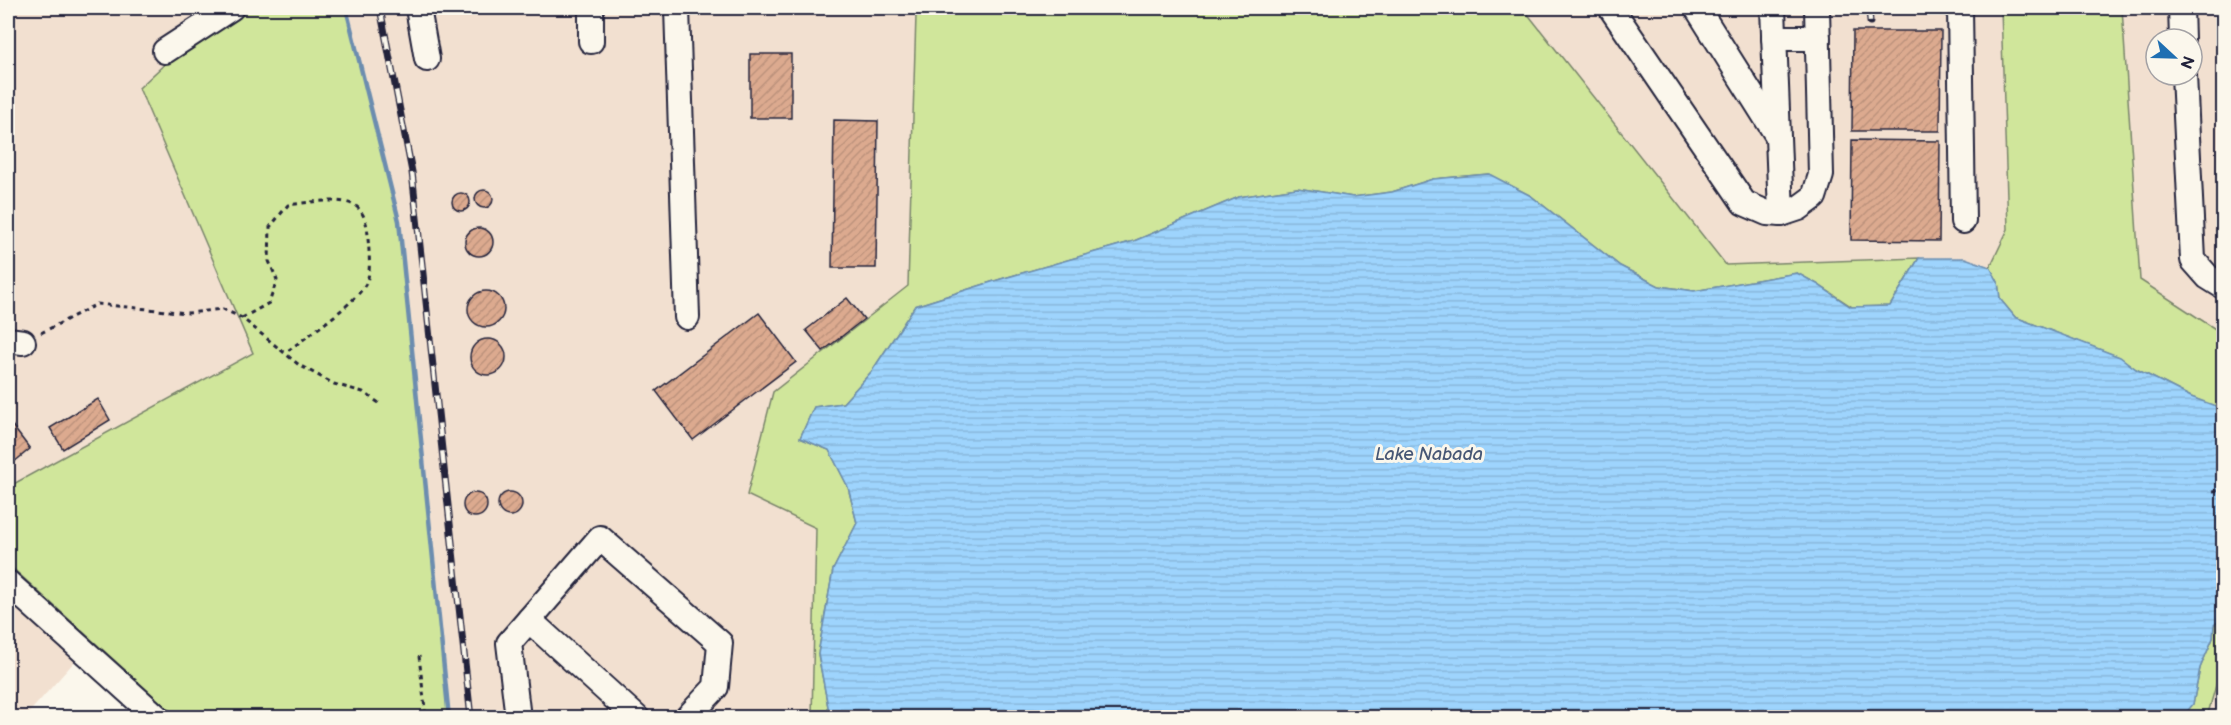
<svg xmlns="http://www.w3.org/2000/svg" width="2231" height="725" viewBox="0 0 2231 725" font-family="'Balsamiq Sans',sans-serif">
  <defs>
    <pattern id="water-rules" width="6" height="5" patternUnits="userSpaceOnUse" patternTransform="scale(1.5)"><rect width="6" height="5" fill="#9ed4fd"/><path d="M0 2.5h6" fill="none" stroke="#88b6da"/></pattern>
    <pattern id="building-hatch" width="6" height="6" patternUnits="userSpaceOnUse" patternTransform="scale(1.5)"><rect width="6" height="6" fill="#dcaa8f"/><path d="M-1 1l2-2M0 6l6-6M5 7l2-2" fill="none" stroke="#bc927c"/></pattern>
  </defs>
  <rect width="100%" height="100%" fill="#fbf7ec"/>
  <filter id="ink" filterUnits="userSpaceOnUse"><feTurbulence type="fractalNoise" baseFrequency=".0167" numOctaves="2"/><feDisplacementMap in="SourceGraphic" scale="12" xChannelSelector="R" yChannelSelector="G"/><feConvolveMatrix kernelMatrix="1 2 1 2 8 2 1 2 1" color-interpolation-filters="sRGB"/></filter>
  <g filter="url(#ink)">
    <g fill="#f2e0d0" fill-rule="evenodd">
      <polygon points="8,8 225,8 195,220 253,353 8,487"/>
      <polygon points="346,8 1002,8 916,15 908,286 773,392 747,494 816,528 812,717 449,717 399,221"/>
      <polygon points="1523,8 2001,8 2008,229 1990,267 1965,258 1938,257 1726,265"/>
      <path d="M2122,8H2223V334L2140,280ZM2156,39H2192V75H2156Z"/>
      <polygon points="8,583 84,651 25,717 8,717"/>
      <polygon points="2223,661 2223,717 2207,717"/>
    </g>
    <g fill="#d0e69b" stroke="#79846b" stroke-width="1.5">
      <polygon points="225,8 346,8 399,221 449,717 177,717 8,564 8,487 253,353 139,88"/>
      <polygon points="1002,8 1523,8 1726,265 1919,258 1890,306 1852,307 1817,284 1797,273 1694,291 1659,286 1620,266 1531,196 1488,174 1433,179 1392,192 1353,197 1297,188 1239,197 1134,241 1001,279 915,306 872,371 843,403 814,407 800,438 829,450 848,487 857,523 833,570 818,654 830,717 812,717 816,528 747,495 773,392 908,286 916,15"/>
      <polygon points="2001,8 2122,8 2140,280 2223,334 2223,410 2191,397 2136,369 2119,357 2015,317 2000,299 1998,282 1990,267 2008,229"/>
      <polygon points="2223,596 2223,661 2207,717 2182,718 2193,704 2200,668 2213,638 2214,625 2219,621 2218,605"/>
    </g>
    <polygon fill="url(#water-rules)" stroke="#6c8daf" stroke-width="1.5" points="1489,174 1531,196 1620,266 1659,286 1694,291 1797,273 1817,284 1851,307 1890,306 1919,258 1965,258 1990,267 1998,282 2000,299 2015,317 2120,357 2136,369 2191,397 2221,408 2224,410 2223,596 2218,605 2219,621 2214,625 2213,638 2200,668 2193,704 2182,718 830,717 818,654 833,570 857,523 848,487 829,450 800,438 814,407 843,403 872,371 915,306 1001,279 1134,241 1239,197 1297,188 1353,197 1392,192 1433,179"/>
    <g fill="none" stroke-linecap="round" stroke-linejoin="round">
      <polyline stroke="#6c8daf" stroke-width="4.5" points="346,8 399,221 449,718"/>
    </g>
    <g fill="url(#building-hatch)" stroke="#22223b" stroke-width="1.5">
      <polygon points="1853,31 1941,31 1940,131 1852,131"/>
      <rect x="750" y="54" width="41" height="64"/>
      <polygon points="834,120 878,121 876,268 832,268"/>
      <polygon points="1852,140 1940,141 1939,241 1851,240"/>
      <circle cx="484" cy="199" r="9"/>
      <circle cx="461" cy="202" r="9"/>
      <circle cx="479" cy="242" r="14"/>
      <circle cx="486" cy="309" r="18"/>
      <polygon points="847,298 864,319 823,351 806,330"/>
      <polygon points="759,313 796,362 693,440 656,391"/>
      <circle cx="488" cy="357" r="18"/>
      <polygon points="98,399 110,420 63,449 50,428"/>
      <polygon points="8,420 30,449 8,467"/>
      <circle cx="510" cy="504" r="12"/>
      <circle cx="475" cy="505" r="12"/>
    </g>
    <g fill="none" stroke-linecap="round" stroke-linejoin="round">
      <defs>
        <g id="minor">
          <polyline points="418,8 427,59"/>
          <polyline points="591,8 591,41"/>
          <polyline points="677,8 687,317"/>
          <polyline points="1611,8 1744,203 1767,213 1781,214 1799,208 1814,197 1821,175 1817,8"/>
          <polyline points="1697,8 1777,135"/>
          <polyline points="1773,8 1781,214"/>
          <polyline points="1960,8 1963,221"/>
          <polyline points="2181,8 2182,39"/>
          <polyline points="1774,38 1818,38"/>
          <polyline points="165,51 231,8"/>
          <polyline points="2184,75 2193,260 2208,277 2224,287"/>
          <polyline points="8,340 23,342"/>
          <polyline points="8,583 158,718"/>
          <polyline points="529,620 637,718"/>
          <polyline points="518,718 509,643 600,538 720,643 716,687 687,718"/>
        </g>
      </defs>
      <use href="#minor" stroke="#22223b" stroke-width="28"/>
      <g stroke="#22223b" stroke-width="3" stroke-dasharray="4.5 4.5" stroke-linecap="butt">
        <path d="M242,318L269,303L277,280L269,261L270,227L288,205C304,203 348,195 359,209C366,217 368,229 368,239C369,249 371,271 367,281C359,302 304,338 285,353"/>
        <polyline points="41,333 97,304 188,313 223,309 242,318 299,365 334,384 363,392 382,405"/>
        <polyline points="2213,491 2224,490"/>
        <polyline points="419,656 426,718"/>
      </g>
      <use href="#minor" stroke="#fbf7ec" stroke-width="24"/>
      <defs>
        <g id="rail">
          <polyline points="380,8 412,172 471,718"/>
          <polyline points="1869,8 1870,22"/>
        </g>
      </defs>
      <use href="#rail" stroke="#22223b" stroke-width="7"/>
      <use href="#rail" stroke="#fbf7ec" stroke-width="4.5" stroke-dasharray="14" stroke-linecap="butt"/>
    </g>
  </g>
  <g text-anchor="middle" stroke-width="6" stroke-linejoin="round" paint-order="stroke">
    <g font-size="18" font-style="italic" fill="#475775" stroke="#fbf7ec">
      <text x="1429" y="460">Lake Nabada</text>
    </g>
  </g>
  <rect width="2231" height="725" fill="none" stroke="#fbf7ec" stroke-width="30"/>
  <rect x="15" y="15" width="2201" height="695" fill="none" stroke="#22223b" stroke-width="2" filter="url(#ink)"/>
  <g transform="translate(2174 57) rotate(112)"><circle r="28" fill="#fbf7ec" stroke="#a4a2a5" stroke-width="1.5"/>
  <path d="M0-4.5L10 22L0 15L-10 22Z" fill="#1f6fb2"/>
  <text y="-9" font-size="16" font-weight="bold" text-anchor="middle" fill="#22223b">N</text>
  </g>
</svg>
